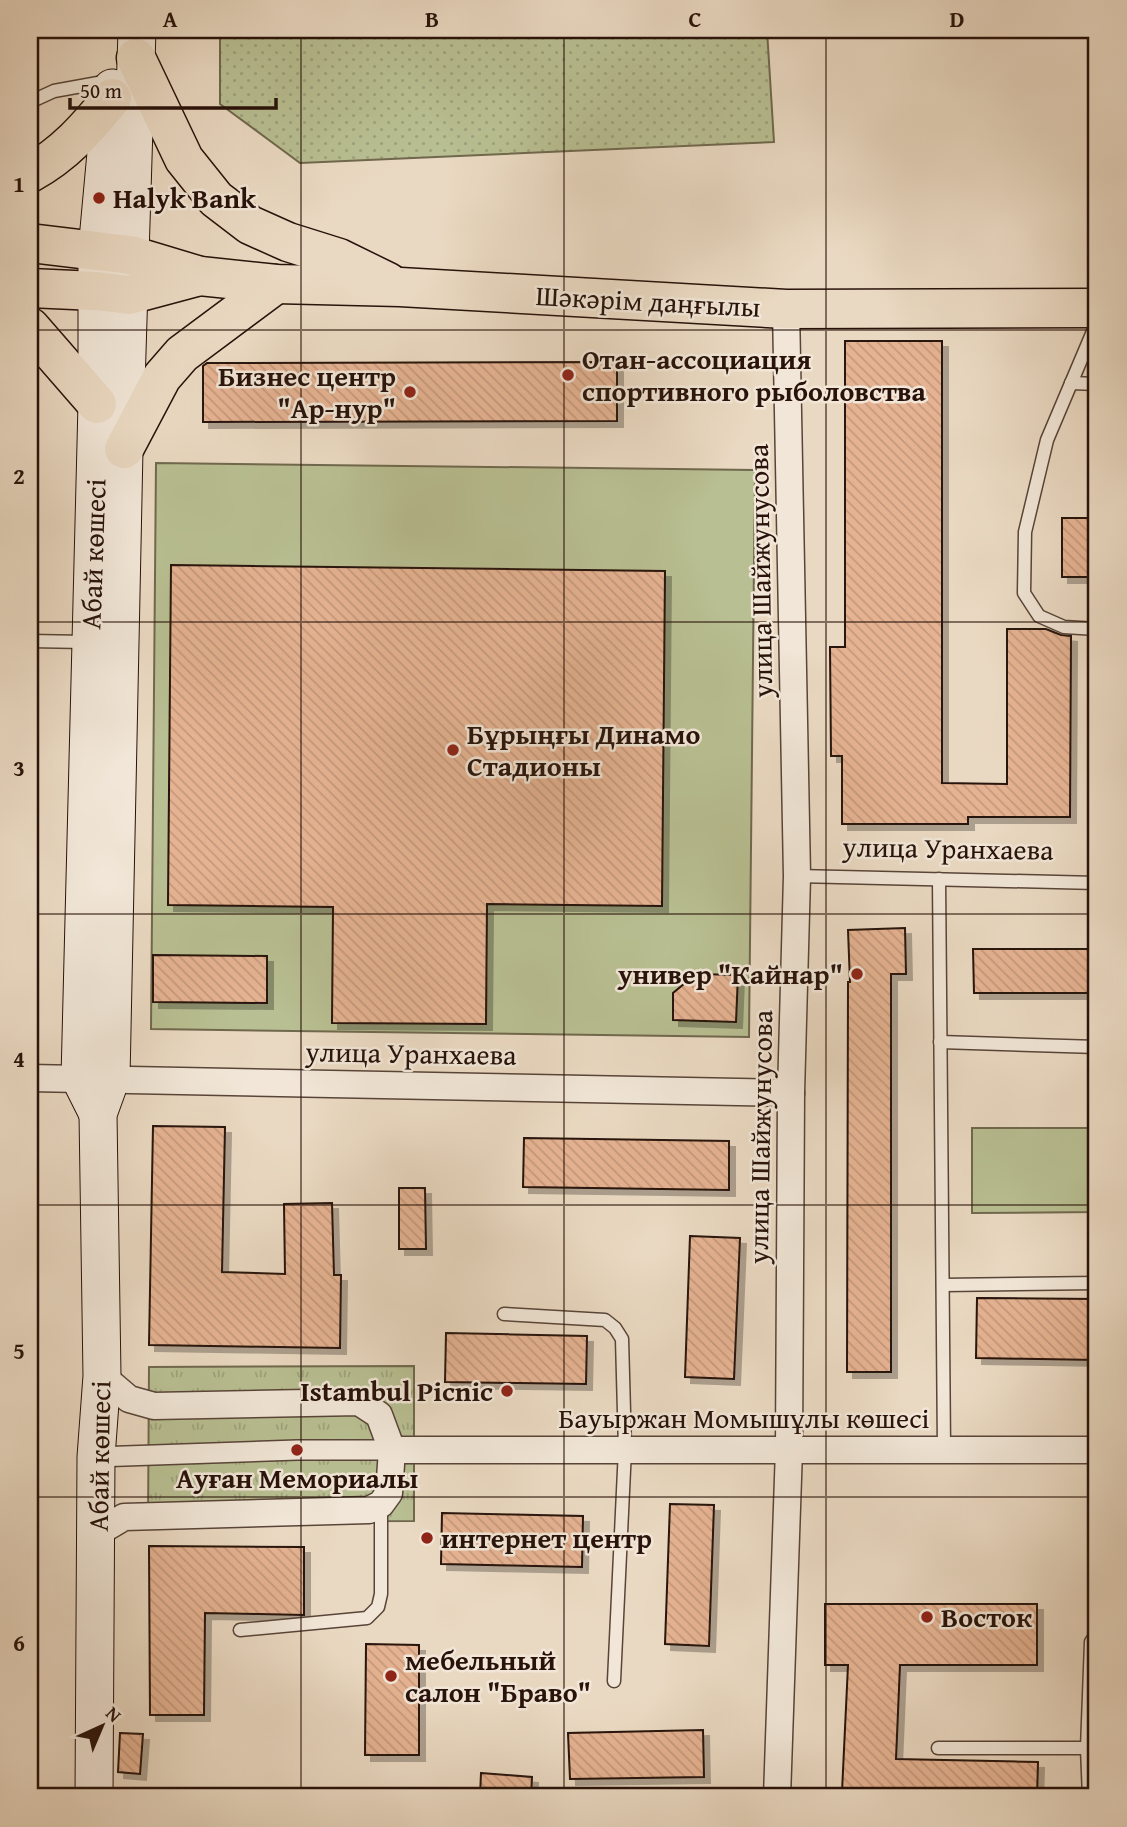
<svg xmlns="http://www.w3.org/2000/svg" width="1127" height="1827" viewBox="0 0 1127 1827" font-family="'Gentium Book Plus',serif">
  <defs>
    <pattern id="grass-dots" width="8" height="8" patternUnits="userSpaceOnUse" patternTransform="scale(1.75)"><rect width="8" height="8" fill="#b8bf92"/><path d="M2 2h.1M6 6h.1" fill="none" stroke="#9ea37d" stroke-width="1.8" stroke-linecap="round"/></pattern>
    <pattern id="park-tufts" width="24" height="20" patternUnits="userSpaceOnUse" patternTransform="scale(1.75)"><rect width="24" height="20" fill="#b8bf92"/><path d="M3 7l-1-3M5 7V3M7 7l1-3M15 17l-1-3M17 17v-4M19 17l1-3" fill="none" stroke="#9ea37d"/></pattern>
    <pattern id="building-back-hatch" width="6" height="6" patternUnits="userSpaceOnUse" patternTransform="scale(1.75)"><rect width="6" height="6" fill="#e6b392"/><path d="M-1 5l2 2M0 0l6 6M5-1l2 2" fill="none" stroke="#c5997d"/></pattern>
    <filter id="shadow"><feDropShadow dx="6" dy="6" stdDeviation="0" flood-color="#0004"/></filter>
  </defs>
  <rect width="100%" height="100%" fill="#ead9c2"/>
  <filter id="stains"><feTurbulence type="fractalNoise" baseFrequency=".00286" numOctaves="4"/><feColorMatrix values="0 0 0 0 .2 0 0 0 0 .09 0 0 0 0 .02 0 0 0 .5 -.17"/></filter>
  <radialGradient id="worn" r=".72"><stop offset=".6" stop-color="#630" stop-opacity="0"/><stop offset="1" stop-color="#630" stop-opacity=".3"/></radialGradient>
  <polygon fill="url(#grass-dots)" stroke="#70684e" stroke-width="2" points="220,30 767,30 774,142 300,163 220,104"/>
  <polygon fill="url(#park-tufts)" stroke="#70684e" stroke-width="2" points="414,1366 414,1521 148,1522 149,1367"/>
  <g fill="#b8bf92" stroke="#70684e" stroke-width="2">
    <polygon points="156,463 755,470 749,1037 151,1029"/>
    <polygon points="972,1128 1097,1128 1097,1212 972,1213"/>
  </g>
  <g fill="url(#building-back-hatch)" stroke="#28120a" stroke-width="2" filter="url(#shadow)">
    <polygon points="845,341 942,341 942,783 1007,784 1007,629 1046,629 1061,635 1071,636 1070,817 968,817 968,824 842,824 842,756 831,756 830,647 845,647"/>
    <polygon points="617,362 617,421 203,422 203,366 207,363"/>
    <rect x="1062" y="518" width="35" height="59"/>
    <polygon points="171,565 665,571 662,906 487,904 486,1024 332,1023 333,907 168,905"/>
    <polygon points="905,928 906,974 891,974 891,1372 847,1372 848,982 850,982 848,930"/>
    <polygon points="973,949 1097,949 1097,993 974,993"/>
    <polygon points="153,955 267,956 267,1003 153,1002"/>
    <polygon points="696,974 738,975 736,1022 673,1020 673,993"/>
    <polygon points="153,1126 225,1127 222,1272 285,1274 284,1204 332,1203 334,1275 341,1275 340,1348 149,1345"/>
    <polygon points="524,1138 729,1141 729,1190 523,1187"/>
    <polygon points="399,1188 425,1188 426,1249 399,1249"/>
    <polygon points="690,1236 740,1238 734,1379 685,1377"/>
    <polygon points="977,1298 1097,1299 1097,1360 976,1358"/>
    <polygon points="446,1333 587,1336 586,1384 445,1382"/>
    <polygon points="670,1504 714,1505 709,1646 665,1644"/>
    <polygon points="442,1513 583,1516 582,1567 441,1564"/>
    <polygon points="149,1546 304,1547 304,1615 205,1613 204,1715 150,1715"/>
    <polygon points="825,1604 1037,1604 1037,1665 900,1665 896,1759 1038,1762 1037,1797 905,1797 905,1795 842,1792 848,1665 825,1665"/>
    <polygon points="366,1644 419,1645 419,1755 365,1755"/>
    <polygon points="703,1730 704,1777 570,1779 568,1733"/>
    <polygon points="120,1733 143,1734 140,1774 118,1772"/>
    <polygon points="481,1773 532,1777 531,1797 480,1797"/>
  </g>
  <g fill="none" stroke-linecap="round" stroke-linejoin="round">
    <defs>
      <g id="service">
        <polyline points="30,102 54,91 109,81"/>
        <polyline points="1097,322 1047,440 1025,532 1024,593 1039,616 1064,627 1097,629"/>
        <polyline points="1071,383 1097,384"/>
        <polyline points="30,641 86,642"/>
        <polyline points="797,876 1097,883"/>
        <polyline points="939,879 944,1449"/>
        <polyline points="940,1042 1097,1047"/>
        <polyline points="943,1285 1097,1283"/>
        <polyline points="504,1314 605,1320 615,1328 622,1339 625,1449 614,1681"/>
        <polyline points="240,1630 367,1618 378,1607 381,1594 381,1504"/>
        <polyline points="938,1748 1087,1748"/>
        <polyline points="1089,1797 1087,1748 1091,1642 1097,1633"/>
      </g>
      <polyline id="pedestrian" points="96,1457 297,1450 392,1450"/>
      <g id="minor">
        <polyline points="30,1078 791,1093"/>
        <polyline points="392,1450 1097,1450"/>
        <polyline points="97,1533 124,1517 369,1510 381,1504 389,1493 392,1450 379,1415 359,1402 154,1406 129,1399 102,1376"/>
        <polyline points="777,1797 789,1449 791,1093 797,876 786,309"/>
      </g>
      <g id="secondary">
        <polyline points="98,1114 80,1078 97,404 97,251 112,88"/>
        <polyline points="94,1797 96,1457 102,1376 98,1114 111,1078 124,449 137,30"/>
      </g>
      <g id="primary">
        <polyline points="136,58 184,159 216,199 250,225 288,242 339,258 388,282"/>
        <path d="M30,173C65,154 87,128 112,98"/>
        <polyline points="30,243 130,255 200,276 276,284 400,287 786,309 1097,308"/>
        <polyline points="30,288 96,291 129,295 200,276"/>
        <polyline points="30,327 97,404"/>
        <polyline points="124,449 162,377 182,354 276,284"/>
      </g>
    </defs>
    <use href="#service" stroke="#584438" stroke-width="15"/>
    <use href="#pedestrian" stroke="#584438" stroke-width="22"/>
    <use href="#minor" stroke="#584438" stroke-width="29"/>
    <use href="#secondary" stroke="#28120a" stroke-width="39"/>
    <use href="#primary" stroke="#28120a" stroke-width="41"/>
    <use href="#service" stroke="#f1e6d7" stroke-width="12"/>
    <use href="#pedestrian" stroke="#f1e6d7" stroke-width="19"/>
    <use href="#minor" stroke="#f1e6d7" stroke-width="26"/>
    <use href="#secondary" stroke="#f1e6d7" stroke-width="37"/>
    <use href="#primary" stroke="#ead9c2" stroke-width="38"/>
  </g>
  <path fill="none" stroke="#28120a" stroke-width="2" stroke-opacity="0.55" d="M301,30V1797M564,30V1797M826,30V1797M30,330H1097M30,622H1097M30,914H1097M30,1205H1097M30,1497H1097"/>
  <g fill="#8f2418" stroke="#f1e6d7" stroke-width="2.5">
    <circle cx="99" cy="198" r="7"/>
    <circle cx="568" cy="375" r="7"/>
    <circle cx="410" cy="392" r="7"/>
    <circle cx="453" cy="750" r="7"/>
    <circle cx="857" cy="974" r="7"/>
    <circle cx="507" cy="1391" r="7"/>
    <circle cx="297" cy="1450" r="7"/>
    <circle cx="427" cy="1538" r="7"/>
    <circle cx="927" cy="1617" r="7"/>
    <circle cx="391" cy="1676" r="7"/>
  </g>
  <g text-anchor="middle" stroke-width="5" stroke-linejoin="round" paint-order="stroke">
    <g font-size="28" font-weight="bold" fill="#28120a" stroke="#f1e6d7" text-anchor="start">
      <text x="113" y="208">Halyk Bank</text>
      <text x="582" y="369">Отан-ассоциация<tspan x="582" dy="32">спортивного рыболовства</tspan></text>
      <text x="396" y="386" text-anchor="end">Бизнес центр<tspan x="396" dy="32">"Ар-нур"</tspan></text>
      <text x="467" y="744">Бұрыңғы Динамо<tspan x="467" dy="32">Стадионы</tspan></text>
      <text x="843" y="984" text-anchor="end">универ "Кайнар"</text>
      <text x="493" y="1401" text-anchor="end">Istambul Picnic</text>
      <text x="297" y="1488" text-anchor="middle">Ауған Мемориалы</text>
      <text x="441" y="1548">интернет центр</text>
      <text x="941" y="1627">Восток</text>
      <text x="405" y="1670">мебельный<tspan x="405" dy="32">салон "Браво"</tspan></text>
    </g>
    <g font-size="28" fill="#28120a" stroke="#f1e6d7">
      <text transform="translate(648 301) rotate(3)" y="10">Шәкәрім даңғылы</text>
      <text transform="translate(93 554) rotate(-88)" y="10">Абай көшесі</text>
      <text transform="translate(760 571) rotate(-91)" y="10">улица Шайжунусова</text>
      <text transform="translate(948 848) rotate(1)" y="10">улица Уранхаева</text>
      <text transform="translate(411 1053) rotate(1)" y="10">улица Уранхаева</text>
      <text transform="translate(760 1137) rotate(-89)" y="10">улица Шайжунусова</text>
      <text x="744" y="1428">Бауыржан Момышұлы көшесі</text>
      <text transform="translate(99 1456) rotate(-89)" y="10">Абай көшесі</text>
    </g>
  </g>
  <rect width="1127" height="1827" fill="none" stroke="#ead9c2" stroke-width="77"/>
  <g transform="translate(102 1726) rotate(44)" stroke="#f1e6d7" stroke-width="5" paint-order="stroke">
  <path d="M0-5L12 26L0 18L-12 26Z" fill="#28120a"/>
  <text y="-10" font-size="19" font-weight="bold" text-anchor="middle" fill="#28120a">N</text>
  </g>
  <path d="M70 98v10h206v-10" fill="none" stroke="#28120a" stroke-width="3.5"/>
  <text x="80" y="98" font-size="21" fill="#28120a" stroke="#f1e6d7" stroke-width="5" paint-order="stroke">50 m</text>
  <rect x="38" y="38" width="1050" height="1750" fill="none" stroke="#28120a" stroke-width="2.5"/>
  <g font-size="23" text-anchor="middle" font-weight="bold" fill="#28120a">
    <text x="170" y="27">A</text>
    <text x="432" y="27">B</text>
    <text x="695" y="27">C</text>
    <text x="957" y="27">D</text>
    <text x="19" y="192">1</text>
    <text x="19" y="484">2</text>
    <text x="19" y="776">3</text>
    <text x="19" y="1067">4</text>
    <text x="19" y="1359">5</text>
    <text x="19" y="1651">6</text>
  </g>
  <rect width="100%" height="100%" filter="url(#stains)"/>
  <rect width="100%" height="100%" fill="url(#worn)"/>
</svg>
